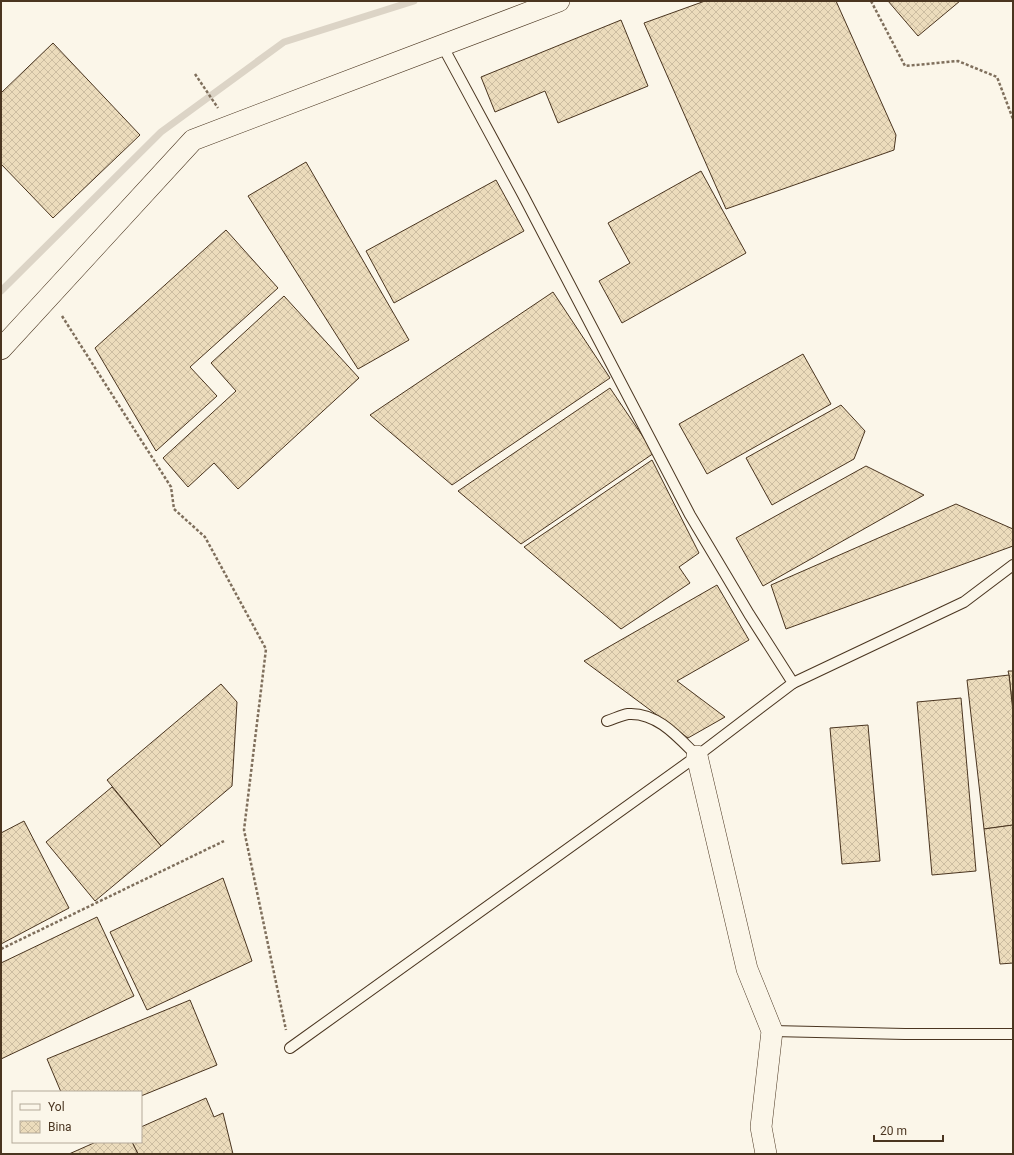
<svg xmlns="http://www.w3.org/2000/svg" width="1014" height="1155" viewBox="0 0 1014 1155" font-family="Roboto,sans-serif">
  <defs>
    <pattern id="building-cross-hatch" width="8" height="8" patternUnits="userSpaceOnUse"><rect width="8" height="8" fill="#ecdcbc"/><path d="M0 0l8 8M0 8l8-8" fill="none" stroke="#ccbda1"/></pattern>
  </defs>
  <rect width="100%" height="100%" fill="#fbf6e9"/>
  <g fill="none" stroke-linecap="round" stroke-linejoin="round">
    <polyline stroke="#dcd4c6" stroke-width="7" points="1,291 161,132 284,42 414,1"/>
  </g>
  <g fill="url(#building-cross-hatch)" stroke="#4a3520">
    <polygon points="705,1 836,1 896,135 894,150 726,209 644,23"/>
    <polygon points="888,1 960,1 918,36"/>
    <polygon points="621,20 648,86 558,123 545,91 495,112 481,77"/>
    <polygon points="53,43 140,135 53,218 1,164 1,93"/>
    <polygon points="306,162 409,340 358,369 248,196"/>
    <polygon points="701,171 746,253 622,323 599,281 630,263 608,223"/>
    <polygon points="496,180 524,231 394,303 366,251"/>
    <polygon points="226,230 278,288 190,367 217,396 156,451 95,348"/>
    <polygon points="553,292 610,378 452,485 370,415"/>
    <polygon points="284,296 359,378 238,489 214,463 188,487 163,458 236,391 211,363"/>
    <polygon points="803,354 831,404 707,474 679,424"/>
    <polygon points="610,388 654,453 521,544 458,491"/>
    <polygon points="841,405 865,431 854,459 772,505 746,458"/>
    <polygon points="652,460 699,553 679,567 690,583 621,629 524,547"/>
    <polygon points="866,466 924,495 763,586 736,538"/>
    <polygon points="956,504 1013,529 1013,546 786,629 771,585"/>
    <polygon points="717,585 749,640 677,681 725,717 688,738 584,661"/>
    <polygon points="1008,671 1013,671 1013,712 1009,675"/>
    <polygon points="1009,675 1013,712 1013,825 984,829 967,680"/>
    <polygon points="221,684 237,702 232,786 161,846 107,780"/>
    <polygon points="961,698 976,871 932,875 917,702"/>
    <polygon points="868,725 880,861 842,864 830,728"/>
    <polygon points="112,787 161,846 95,901 46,842"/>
    <polygon points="24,821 69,908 1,944 1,833"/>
    <polygon points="1013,825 1013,963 1000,964 984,829"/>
    <polygon points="223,878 252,961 147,1010 110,932"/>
    <polygon points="97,917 134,996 1,1059 1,963"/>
    <polygon points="190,1000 217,1065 141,1096 141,1092 61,1092 47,1059"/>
    <polygon points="206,1098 214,1117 223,1113 233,1154 138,1154 132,1142 141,1142 141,1127"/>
    <polygon points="96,1142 132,1142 138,1154 69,1154"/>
  </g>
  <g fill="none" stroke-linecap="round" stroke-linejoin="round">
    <defs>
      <g id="lane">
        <polyline points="793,683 964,602 1013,565"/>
        <path d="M607,721C614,719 621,715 628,714C657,712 678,737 697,756"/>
        <polyline points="772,1031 905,1034 1013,1034"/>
        <polyline points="290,1048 697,756 793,683 749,614 690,515 523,195 442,45"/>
      </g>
      <g id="street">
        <polyline points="1,349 193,140 559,1"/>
        <polyline points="697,756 747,969 772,1031 761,1127 766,1154"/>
      </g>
    </defs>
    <use href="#lane" stroke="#4a3520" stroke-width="12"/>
    <use href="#street" stroke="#4a3520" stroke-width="22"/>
    <g stroke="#7f6f5c" stroke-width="2.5" stroke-dasharray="3 2" stroke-linecap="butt">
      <polyline points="871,1 905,66 958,61 997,77 1013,119"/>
      <polyline points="195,74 218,108"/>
      <polyline points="62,316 171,487 174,509 205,537 266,649 244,830 286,1030"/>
      <polyline points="1,949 224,841"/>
    </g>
    <use href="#lane" stroke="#fbf6e9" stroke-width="10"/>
    <use href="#street" stroke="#fbf6e9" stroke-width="21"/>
  </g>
  <rect width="1014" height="1155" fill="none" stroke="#4a3520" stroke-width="4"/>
  <rect x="12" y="1091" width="130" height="52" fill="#fbf6e9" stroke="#b4a999"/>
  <rect x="20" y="1104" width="20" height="6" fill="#fbf6e9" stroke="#b4a999"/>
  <text x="48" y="1111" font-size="12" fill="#4a3520">Yol</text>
  <rect x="20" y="1121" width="20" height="12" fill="url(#building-cross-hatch)" stroke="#b4a999"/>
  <text x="48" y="1131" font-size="12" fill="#4a3520">Bina</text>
  <path d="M874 1135v6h69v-6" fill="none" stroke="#4a3520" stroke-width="2"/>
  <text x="880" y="1135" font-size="12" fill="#4a3520" stroke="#fbf6e9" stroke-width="3" paint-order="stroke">20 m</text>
</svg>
